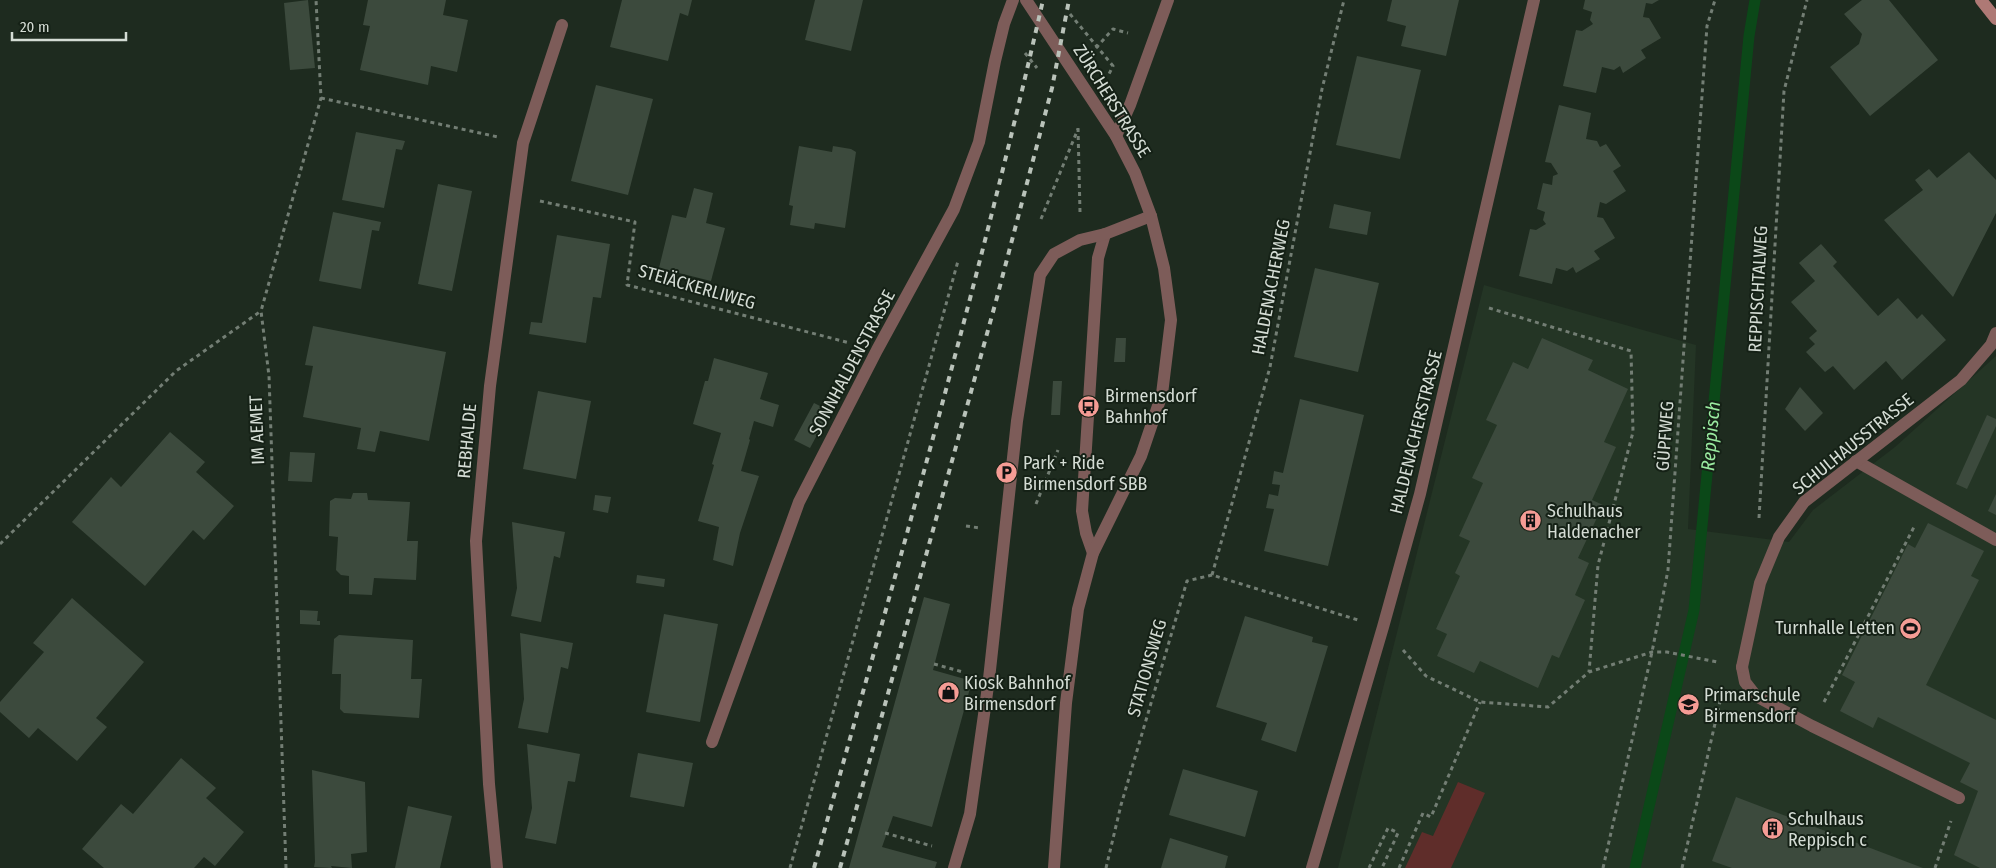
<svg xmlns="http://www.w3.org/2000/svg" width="1996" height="868" viewBox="0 0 1996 868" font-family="'Fira Sans Condensed',sans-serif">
  <rect width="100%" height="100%" fill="#1e2b1f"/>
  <polygon fill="#243525" points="1484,285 1696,345 1688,529 1789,542 1813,510 1895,447 1996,356 1996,868 1338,868"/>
  <polygon fill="#5f2d2a" points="1458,782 1485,793 1451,868 1405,868 1422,832 1433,836"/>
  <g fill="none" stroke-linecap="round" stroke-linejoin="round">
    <polyline stroke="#0b4818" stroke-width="11" points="1635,868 1694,610 1749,36 1755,0"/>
  </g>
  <g fill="#3c4a3d">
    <polygon points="308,0 315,68 290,70 284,3"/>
    <polygon points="368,0 446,0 443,15 468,20 457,72 431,66 428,85 360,70 370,26 363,25"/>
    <polygon points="622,0 692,0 688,16 680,13 668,61 610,47"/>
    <polygon points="815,0 863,0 851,51 805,40"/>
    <polygon points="1392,0 1459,0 1446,56 1401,46 1406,26 1387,21"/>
    <polygon points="1585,0 1659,0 1652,4 1646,3 1643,17 1649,18 1661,38 1641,50 1646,58 1623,73 1620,66 1614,70 1602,67 1596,93 1563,86 1576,30 1582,31 1593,24 1590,20 1592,12 1583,9"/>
    <polygon points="1862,0 1889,0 1938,60 1870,116 1830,67 1859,44 1862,34 1844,14"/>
    <polygon points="1357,56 1421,70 1400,159 1336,145"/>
    <polygon points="596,85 653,99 628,195 571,181"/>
    <polygon points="1559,105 1591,113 1586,139 1597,141 1600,147 1606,144 1621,166 1613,171 1626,191 1606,204 1600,202 1597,217 1603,218 1615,238 1594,251 1600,259 1576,273 1573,267 1567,271 1556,268 1552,284 1519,276 1530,229 1536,230 1546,224 1543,220 1545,212 1537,209 1543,183 1552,185 1553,176 1558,174 1551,163 1545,162"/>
    <polygon points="356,132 405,141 402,150 396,149 384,208 342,200"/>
    <polygon points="799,146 832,152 833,146 851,149 856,152 845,228 815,223 814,229 790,225 793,206 789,205"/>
    <polygon points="1969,152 1996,180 1996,213 1953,297 1884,220 1923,190 1915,180 1929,169 1937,178"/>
    <polygon points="438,184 472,191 452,291 418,284"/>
    <polygon points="694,188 713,193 706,223 725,228 711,281 659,268 672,215 686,218"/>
    <polygon points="1334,204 1371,212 1367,235 1329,228"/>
    <polygon points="333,212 381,222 379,231 372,230 361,289 319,281"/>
    <polygon points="557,235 610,244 601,298 593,297 586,343 529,334 531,322 542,323"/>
    <polygon points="1821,244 1837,262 1833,266 1878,316 1898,298 1917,319 1922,314 1946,340 1902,380 1886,361 1854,390 1833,366 1825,372 1806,352 1815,344 1809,338 1817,331 1791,302 1815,281 1799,263"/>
    <polygon points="1315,268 1379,283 1358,372 1294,357"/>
    <polygon points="313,326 446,352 429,441 380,431 375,452 357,449 361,428 303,417 313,366 305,365"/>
    <polygon points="1116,338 1126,338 1125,362 1114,362"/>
    <polygon points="1542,338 1593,360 1588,370 1628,389 1604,442 1616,447 1592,500 1603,505 1578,558 1589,563 1575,595 1585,600 1559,658 1552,655 1538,688 1480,661 1474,673 1437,656 1447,634 1436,629 1460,576 1455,573 1470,541 1459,536 1483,483 1472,478 1497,425 1486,420 1513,362 1528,369"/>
    <polygon points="714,358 768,373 760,399 779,405 773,427 754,421 749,439 750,440 741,471 759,476 740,533 733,566 713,560 719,527 698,521 714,465 712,464 721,433 693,424 705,381 708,381"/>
    <polygon points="1053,381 1062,381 1060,415 1051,415"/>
    <polygon points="1800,387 1823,413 1805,431 1785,409"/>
    <polygon points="538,391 591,401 576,479 523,469"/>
    <polygon points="1300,399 1364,415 1328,566 1264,551 1274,509 1266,508 1269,494 1278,496 1280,485 1272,484 1274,471 1283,473"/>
    <polygon points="814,403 830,411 810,448 794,440"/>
    <polygon points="1987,415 1996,419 1996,426 1967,489 1956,484"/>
    <polygon points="170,432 205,462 196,472 234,506 204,540 193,530 145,586 72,522 111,477 121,487"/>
    <polygon points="290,452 315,453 312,482 288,481"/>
    <polygon points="353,493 367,493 368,500 410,502 407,541 418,541 416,580 374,578 372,595 349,594 349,576 341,575 336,570 338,537 329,536 330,501 335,498 351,499"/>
    <polygon points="1996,494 1996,515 1988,511"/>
    <polygon points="595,495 611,497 608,513 593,510"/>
    <polygon points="512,522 565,532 560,558 554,556 541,622 511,616 517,588"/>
    <polygon points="1928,523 1984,551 1971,576 1979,580 1926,685 1996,720 1996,868 1980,868 1954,855 1978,791 1960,782 1970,763 1878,717 1873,728 1840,711 1855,682 1842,675 1908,544 1915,548"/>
    <polygon points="637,575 665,579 664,587 636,583"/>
    <polygon points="924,597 950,604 933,670 972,681 932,827 893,816 882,847 937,862 935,868 849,868"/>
    <polygon points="72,598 144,662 96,718 107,727 77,761 38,728 29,738 0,712 0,702 44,652 33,643"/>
    <polygon points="300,610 318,611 317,621 320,621 320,625 300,624"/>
    <polygon points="664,614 718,624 700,722 646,712"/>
    <polygon points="1245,616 1313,637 1312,642 1328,646 1296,752 1261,740 1267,723 1216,707"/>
    <polygon points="520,633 573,643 568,669 561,667 548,733 518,728 524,699"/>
    <polygon points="339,635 413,640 411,679 422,679 419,718 344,713 340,709 341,674 332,674 334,639"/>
    <polygon points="527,744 580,754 575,782 568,781 556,844 525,838 532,808"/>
    <polygon points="638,753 693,763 684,807 630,797"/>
    <polygon points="181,758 216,788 206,798 244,832 215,866 204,857 194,868 104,868 82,849 121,804 133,814"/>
    <polygon points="1183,769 1258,791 1245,837 1169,815"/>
    <polygon points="312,770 365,782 367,852 351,854 352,868 331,866 332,868 314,867 315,862"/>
    <polygon points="1736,797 1923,868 1732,868 1712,861"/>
    <polygon points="408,806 452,816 440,868 395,868"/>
    <polygon points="1170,838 1228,856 1225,868 1161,868"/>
  </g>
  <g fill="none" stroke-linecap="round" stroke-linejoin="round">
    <g stroke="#737e74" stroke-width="3" stroke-dasharray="4 4" stroke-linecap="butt">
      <polyline points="1070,14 1113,66 1108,76"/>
      <polyline points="1096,48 1113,29 1128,33"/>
      <polyline points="1025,53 1037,68"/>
      <polyline points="321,98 498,137"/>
      <polyline points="1078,128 1080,212"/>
      <polyline points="540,201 635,222 627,285 850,343"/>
      <polyline points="1041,219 1078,129"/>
      <polyline points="1489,308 1631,351 1633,432 1598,565 1589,672"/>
      <polyline points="1036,504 1058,450"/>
      <polyline points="1759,518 1784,91 1807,0"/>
      <polyline points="966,526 980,528"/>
      <polyline points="0,544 176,371 261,311"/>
      <polyline points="1212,575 1270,367 1322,89 1344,0"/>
      <polyline points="1403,650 1426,676 1480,702 1548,707 1589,672 1652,652 1667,652 1717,662"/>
      <polyline points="934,664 963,672"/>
      <polyline points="1824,702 1915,525"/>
      <polyline points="885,833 932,846"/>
      <polyline points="286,868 269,376 261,311 321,98 316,0"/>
      <polyline points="790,868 958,261"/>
      <polyline points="1106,868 1121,805 1187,581 1212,575 1358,620"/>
      <polyline points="1369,868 1388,828 1398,833 1382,868"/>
      <polyline points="1399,868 1423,813 1431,817 1480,702"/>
      <polyline points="1603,868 1652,652 1668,570 1707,26 1715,0"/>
      <polyline points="1682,868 1722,693"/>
      <polyline points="1935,868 1951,821"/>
    </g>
    <g stroke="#7d5c59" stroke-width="12">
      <polyline points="1856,461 1996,540"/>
      <polyline points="1093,553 1086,533 1082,511 1098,258 1105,234"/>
      <polyline points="1742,667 1745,682 1756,696 1812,726 1959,798"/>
      <polyline points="954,868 970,814 989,679 1017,421 1040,275 1054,254 1080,240 1105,234 1151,216"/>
    </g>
    <g stroke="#7d5c59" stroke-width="12">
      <polyline points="1026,0 1116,136 1135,173 1151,216 1164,268 1171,320 1162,394 1141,456 1093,553 1078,609 1066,703 1054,868"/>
      <polyline points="1116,136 1130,105 1168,0"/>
      <polyline points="1742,667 1760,583 1779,537 1804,502 1961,380 1991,345 1996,333"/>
      <polyline points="712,742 799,502 877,350 954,209 979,142 995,61 1004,24 1013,0"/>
      <polyline points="497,868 489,784 476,541 490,386 523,143 562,25"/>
      <polyline points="1312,868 1383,627 1420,494 1534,0"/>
    </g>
    <polyline stroke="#ae7975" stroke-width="12" points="1981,0 1996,19"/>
    <g stroke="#bac3ba" stroke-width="4" stroke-dasharray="6 6" stroke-linecap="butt">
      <path d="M814,868C894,579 977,292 1043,0"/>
      <polyline points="840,868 996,301 1052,88 1069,0"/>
    </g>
  </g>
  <defs>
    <symbol id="bus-disc" viewBox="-11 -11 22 22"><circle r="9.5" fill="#f59c95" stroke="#152116"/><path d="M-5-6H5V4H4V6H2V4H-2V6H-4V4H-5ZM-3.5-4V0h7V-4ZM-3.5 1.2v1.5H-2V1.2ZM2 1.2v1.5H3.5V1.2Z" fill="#111"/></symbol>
    <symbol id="parking-disc" viewBox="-11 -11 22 22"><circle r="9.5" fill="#f59c95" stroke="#152116"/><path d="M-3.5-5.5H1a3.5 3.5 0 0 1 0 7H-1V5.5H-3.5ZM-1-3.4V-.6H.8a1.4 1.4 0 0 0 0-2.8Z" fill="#111"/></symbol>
    <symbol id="building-disc" viewBox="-11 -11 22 22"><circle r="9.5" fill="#f59c95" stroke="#152116"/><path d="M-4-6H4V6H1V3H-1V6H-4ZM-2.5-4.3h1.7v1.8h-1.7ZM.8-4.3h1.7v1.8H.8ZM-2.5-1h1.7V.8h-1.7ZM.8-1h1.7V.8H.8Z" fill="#111"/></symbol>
    <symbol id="stadium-disc" viewBox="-11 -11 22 22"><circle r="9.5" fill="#f59c95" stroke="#152116"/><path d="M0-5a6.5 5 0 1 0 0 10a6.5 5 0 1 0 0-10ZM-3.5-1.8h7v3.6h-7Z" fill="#111"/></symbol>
    <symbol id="shop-disc" viewBox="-11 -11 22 22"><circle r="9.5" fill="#f59c95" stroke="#152116"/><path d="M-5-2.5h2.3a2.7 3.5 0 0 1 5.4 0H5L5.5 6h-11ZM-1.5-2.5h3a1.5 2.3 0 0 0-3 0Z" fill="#111"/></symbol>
    <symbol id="school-disc" viewBox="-11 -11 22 22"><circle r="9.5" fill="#f59c95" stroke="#152116"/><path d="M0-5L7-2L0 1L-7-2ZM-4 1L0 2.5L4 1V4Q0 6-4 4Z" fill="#111"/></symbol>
  </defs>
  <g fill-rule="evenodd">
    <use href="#bus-disc" x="1076" y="394" width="25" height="25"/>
    <use href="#parking-disc" x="994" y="460" width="25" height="25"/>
    <use href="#building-disc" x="1518" y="508" width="25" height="25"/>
    <use href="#stadium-disc" x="1898" y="616" width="25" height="25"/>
    <use href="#shop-disc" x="936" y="680" width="25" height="25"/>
    <use href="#school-disc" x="1676" y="692" width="25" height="25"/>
    <use href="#building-disc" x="1760" y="816" width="25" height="25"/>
  </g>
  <g text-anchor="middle" stroke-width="4" stroke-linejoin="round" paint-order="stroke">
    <g font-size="18" fill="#d4dcd4" stroke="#152116">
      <text transform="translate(1112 101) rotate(58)" y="6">ZÜRCHERSTRASSE</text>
      <text transform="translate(697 287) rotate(16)" y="6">STEIÄCKERLIWEG</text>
      <text transform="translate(1271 287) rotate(-79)" y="6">HALDENACHERWEG</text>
      <text transform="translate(1758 289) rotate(-87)" y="6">REPPISCHTALWEG</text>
      <text transform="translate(852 363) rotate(-62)" y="6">SONNHALDENSTRASSE</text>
      <text transform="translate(257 430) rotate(-92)" y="6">IM AEMET</text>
      <text transform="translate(1416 432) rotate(-76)" y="6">HALDENACHERSTRASSE</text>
      <text transform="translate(1665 436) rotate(-86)" y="6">GÜPFWEG</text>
      <text transform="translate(467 441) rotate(-85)" y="6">REBHALDE</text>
      <text transform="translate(1853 444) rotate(-39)" y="6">SCHULHAUSSTRASSE</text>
      <text transform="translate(1147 668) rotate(-74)" y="6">STATIONSWEG</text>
    </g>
    <g font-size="18" fill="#d4dcd4" stroke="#152116" text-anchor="start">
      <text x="1105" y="402">Birmensdorf<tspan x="1105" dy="21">Bahnhof</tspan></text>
      <text x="1023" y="469">Park + Ride<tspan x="1023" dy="21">Birmensdorf SBB</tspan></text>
      <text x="1547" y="517">Schulhaus<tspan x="1547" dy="21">Haldenacher</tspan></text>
      <text x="1895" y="634" text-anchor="end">Turnhalle Letten</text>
      <text x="964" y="689">Kiosk Bahnhof<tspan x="964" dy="21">Birmensdorf</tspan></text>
      <text x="1704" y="701">Primarschule<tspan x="1704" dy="21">Birmensdorf</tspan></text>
      <text x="1788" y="825">Schulhaus<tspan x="1788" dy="21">Reppisch c</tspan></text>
    </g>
    <g font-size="19" font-style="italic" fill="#9aeaa0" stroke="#152116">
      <text transform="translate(1710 436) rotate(-85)" y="7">Reppisch</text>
    </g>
  </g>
  <path d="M12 32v8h114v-8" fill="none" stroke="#d4dcd4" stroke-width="2.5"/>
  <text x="20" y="32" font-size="15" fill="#d4dcd4" stroke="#152116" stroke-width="4" paint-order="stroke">20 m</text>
</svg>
